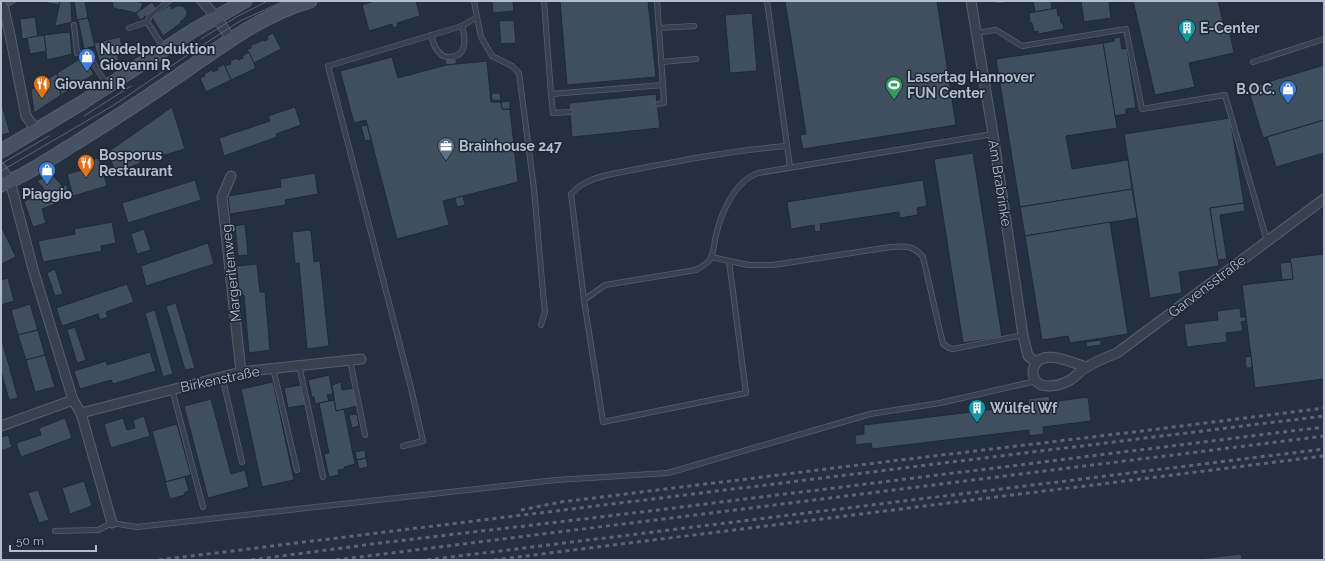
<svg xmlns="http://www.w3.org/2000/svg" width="1325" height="561" viewBox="0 0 1325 561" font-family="Raleway,sans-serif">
  <rect width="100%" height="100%" fill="#24303f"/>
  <g fill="#404f5e" stroke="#1f2936">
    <polygon points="3,1 20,1 8,8"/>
    <polygon points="35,1 60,1 59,5"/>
    <polygon points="60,1 71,1 72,22 55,26"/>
    <polygon points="74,1 85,1 88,18 77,20"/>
    <polygon points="112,1 135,1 143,3 141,9 136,13 113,8"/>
    <polygon points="374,1 416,1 420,16 397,23 398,26 393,28 392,24 369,31 362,5"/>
    <polygon points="492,1 513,1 514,11 493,13"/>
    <polygon points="560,1 648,1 656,77 567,85"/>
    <polygon points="785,1 937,1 956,125 803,149 800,135 806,134"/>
    <polygon points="996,1 1017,1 996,4"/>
    <polygon points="1033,1 1051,1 1052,9 1035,12"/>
    <polygon points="1081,1 1109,1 1111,18 1084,22"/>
    <polygon points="1133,1 1218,1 1226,34 1230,33 1234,53 1189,63 1195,87 1155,95"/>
    <polygon points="152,2 157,9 140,20 136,13"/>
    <polygon points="170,5 172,9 176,6 183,6 187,11 187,14 185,18 180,22 181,23 163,36 152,17"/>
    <polygon points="1057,8 1058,16 1060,15 1061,23 1063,23 1064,29 1038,34 1038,31 1034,32 1032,23 1030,23 1029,13"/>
    <polygon points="752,13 757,71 730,73 725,15"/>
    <polygon points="35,17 38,37 22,39 20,19"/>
    <polygon points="88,18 95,46 84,49 78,20"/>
    <polygon points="514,20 516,43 501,44 499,21"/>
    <polygon points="70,32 72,54 47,60 44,35"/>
    <polygon points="273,33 281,49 254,63 247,49 251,48 251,45 264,40 266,41 268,39 267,36"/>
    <polygon points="44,35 46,51 30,54 27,38"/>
    <polygon points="120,37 122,47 116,49 119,60 100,65 94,43"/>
    <polygon points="1120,37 1122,49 1127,48 1136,108 1126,109 1126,114 1115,116 1103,43 1114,41 1114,38"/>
    <polygon points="1103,43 1117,128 1066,136 1072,169 1128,160 1132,189 1020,207 996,59"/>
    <polygon points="249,52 256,68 231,80 224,64 225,66 231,64 230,61 237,58 238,60 243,58 242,56"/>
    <polygon points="455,56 457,64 446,65 445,58"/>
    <polygon points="83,57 94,74 61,95 57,73"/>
    <polygon points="392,57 398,78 446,65 487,61 491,102 501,102 502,109 510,109 518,182 443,201 449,225 397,239 366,120 354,123 340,71"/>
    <polygon points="224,64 231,80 206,92 199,76 200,78 205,76 204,74 212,70 213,72 218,70 217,68"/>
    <polygon points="1324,65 1324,120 1263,138 1248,88"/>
    <polygon points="57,73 61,95 34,113 31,90"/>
    <polygon points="492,93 500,93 501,100 493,101 493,99 491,99"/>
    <polygon points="656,94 660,128 572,137 569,103"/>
    <polygon points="510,101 510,109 502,109 501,102"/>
    <polygon points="1,105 2,105 10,133 1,135"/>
    <polygon points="172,107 185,149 165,155 161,153 158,158 154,160 149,161 141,160 139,164 115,172 108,152"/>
    <polygon points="295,107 301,125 276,134 277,137 224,156 219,138 270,121 268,116"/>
    <polygon points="1230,118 1244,203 1210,208 1219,266 1179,272 1182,293 1150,298 1124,134"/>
    <polygon points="1324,120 1324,153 1276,167 1267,137"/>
    <polygon points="367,125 371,140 365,141 361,126"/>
    <polygon points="973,153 1002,337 963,343 934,159"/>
    <polygon points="99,158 107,186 73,196 67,174 82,170 81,168 84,168 83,162"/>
    <polygon points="51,173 63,187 66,184 71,198 42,209 46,223 33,227 24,202 44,189 37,181"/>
    <polygon points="315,173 318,194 285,200 286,205 230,214 228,196 281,187 280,179"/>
    <polygon points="195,180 201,200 128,223 122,203"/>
    <polygon points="923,180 927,206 917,208 918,215 900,218 899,212 820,224 821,231 815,232 814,225 791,229 787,202"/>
    <polygon points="1132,189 1137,218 1025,236 1020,207"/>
    <polygon points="463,196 465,205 457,207 455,198"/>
    <polygon points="1244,203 1245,211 1220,215 1227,259 1218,260 1210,208"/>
    <polygon points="112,222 116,243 101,246 102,251 43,262 38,241 75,234 74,229"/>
    <polygon points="1110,222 1128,334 1070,343 1068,336 1042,340 1025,236"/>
    <polygon points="245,224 248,255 238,256 235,226"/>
    <polygon points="1,226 16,257 1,264"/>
    <polygon points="144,229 151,250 137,254 131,234"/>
    <polygon points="311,230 314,262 320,261 329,346 307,349 299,263 295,264 292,232"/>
    <polygon points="208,243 214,264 146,286 141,266"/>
    <polygon points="1324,254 1324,379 1255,388 1242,285 1293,279 1290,258"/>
    <polygon points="1291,262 1293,279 1282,280 1280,263"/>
    <polygon points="257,264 260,292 265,292 270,350 249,353 244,295 240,295 236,266"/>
    <polygon points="55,269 63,294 55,296 47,273"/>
    <polygon points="8,278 14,301 1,305 1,280"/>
    <polygon points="127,284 134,302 106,312 108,317 100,320 98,314 62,326 56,308"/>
    <polygon points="176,303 195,368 185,370 166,306"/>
    <polygon points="30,304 38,330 18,335 11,310"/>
    <polygon points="1240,308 1241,317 1246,317 1246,321 1241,322 1243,331 1226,333 1227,342 1187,347 1184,324 1218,320 1217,311"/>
    <polygon points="155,310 173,374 163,377 145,313"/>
    <polygon points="75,327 86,360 77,363 67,330"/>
    <polygon points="38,330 45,355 26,360 18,335"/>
    <polygon points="1,337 18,398 9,400 1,371"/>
    <polygon points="1101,340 1101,345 1087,347 1086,342"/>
    <polygon points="150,352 156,371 113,384 111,380 80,389 74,371 106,361 107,365"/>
    <polygon points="45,355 55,387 35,392 26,360"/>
    <polygon points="1251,356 1252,368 1246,368 1245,357"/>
    <polygon points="329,375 333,394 327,395 329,401 315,404 314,397 312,397 308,380"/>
    <polygon points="273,382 294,480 262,487 241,389"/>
    <polygon points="341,382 342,390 354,388 358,406 336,411 332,385"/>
    <polygon points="301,385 305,405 288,408 284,388"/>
    <polygon points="1049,396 1050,402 1088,397 1091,421 1043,427 1044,434 1029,436 1029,430 872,449 871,443 856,445 855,435 864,434 864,425 1029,405 1028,399"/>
    <polygon points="211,399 231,474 245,470 249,487 208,498 184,406"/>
    <polygon points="334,400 336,411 344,409 355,464 344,467 345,469 338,470 339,475 329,477 324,454 329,453 319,403"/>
    <polygon points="357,414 359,426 352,428 349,415"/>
    <polygon points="144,416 150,436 111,448 104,424 123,418 127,430 135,428 133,420"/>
    <polygon points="65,418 72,438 21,457 16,443 41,435 39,428"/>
    <polygon points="177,424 191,475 166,482 152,431"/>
    <polygon points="8,435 12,447 2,451 1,437"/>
    <polygon points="365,450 366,458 357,460 355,452"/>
    <polygon points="366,458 368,467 359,469 357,460"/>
    <polygon points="185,477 189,491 184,493 185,495 170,499 165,482"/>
    <polygon points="84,481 92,506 70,514 62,488"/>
    <polygon points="38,490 49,520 39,523 28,493"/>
    <polygon points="1241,554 1242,560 1190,560"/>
  </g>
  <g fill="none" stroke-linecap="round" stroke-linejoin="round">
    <defs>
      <g id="service">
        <polyline points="544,1 551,94 663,85 657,1"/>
        <polyline points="767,1 790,167"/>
        <polyline points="477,17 481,37 492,56 512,66 519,73 534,189 543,293 545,312 541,325"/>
        <polyline points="147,22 150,16 169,1"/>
        <polyline points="74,25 77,53 87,53 107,85"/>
        <polyline points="129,28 147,22 164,48"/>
        <polyline points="659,28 694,26"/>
        <polyline points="975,33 996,30 1022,46 1126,29 1142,109 1225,95 1267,241"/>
        <path d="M431,35C433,42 435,50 441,54C443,57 446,57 449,57C467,57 466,39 462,26"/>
        <polyline points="661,62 696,59"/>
        <polyline points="1253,62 1324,39"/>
        <polyline points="551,94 553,113 570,112"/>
        <polyline points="657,104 664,103 663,85"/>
        <path d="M711,257L748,265H773L891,247C906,246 913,245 923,257L943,344L949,348L953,349L1023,335"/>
        <path d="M729,261L746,393L603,422L584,300L571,194C581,183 592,179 607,175C667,163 726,151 787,146"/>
        <path d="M584,300L605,285L696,270C701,267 705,265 709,261C714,255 714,243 716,235C721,213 735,181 758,173L993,134"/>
        <polyline points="350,360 365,435"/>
        <polyline points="299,365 323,477"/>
        <polyline points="273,368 297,470"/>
        <polyline points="222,376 242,462"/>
        <polyline points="172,389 203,507"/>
        <polyline points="403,446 423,441 411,388 328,66 462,26 477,17 474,1"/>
        <polyline points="55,531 98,530 112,523 137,527 556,480 668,473 870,414 940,403 1036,381"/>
      </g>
      <g id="minor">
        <polyline points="202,1 216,17 231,39"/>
        <polyline points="971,1 993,134 1023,335 1028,356 1036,362"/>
        <polyline points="1,3 4,9 10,35 26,116 37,131"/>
        <polyline points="1,168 10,181 33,269 73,400 81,413 112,523"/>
        <polyline points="231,176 222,197 241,372"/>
        <path d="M1086,367C1072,363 1041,347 1034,367C1032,371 1033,377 1036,381C1043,390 1062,385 1070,380C1076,377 1080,370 1087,367C1096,361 1107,357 1117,353L1324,199"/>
        <polyline points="81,413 241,372 361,359"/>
        <polyline points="1,426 73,400"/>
      </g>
      <g id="secondary">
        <polyline points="1,151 80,104 194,30 245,1"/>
        <path d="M1,185C26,175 50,159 72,145C113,120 152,94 191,67C228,41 267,13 310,1"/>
      </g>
    </defs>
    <use href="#service" stroke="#56606d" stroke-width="6"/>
    <use href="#minor" stroke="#56606d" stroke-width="11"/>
    <use href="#secondary" stroke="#56606d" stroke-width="15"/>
    <use href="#service" stroke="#38424f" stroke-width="4.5"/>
    <use href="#minor" stroke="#38424f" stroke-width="9"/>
    <use href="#secondary" stroke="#465162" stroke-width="13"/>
    <g stroke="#5a6676" stroke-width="1">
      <polyline points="201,39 238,16 268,1"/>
      <polyline points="84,116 131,86"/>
      <polyline points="1,164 49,136"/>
      <polyline points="1,171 114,105 192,52 240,21 284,1"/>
    </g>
    <g stroke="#5a6676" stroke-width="3" stroke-dasharray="4 4" stroke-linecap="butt">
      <polyline points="521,510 561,502 867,464 1142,431 1324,408"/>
      <polyline points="159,560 1324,416"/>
      <polyline points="251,560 380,543 609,516 1324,427"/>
      <polyline points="336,560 1324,436"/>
      <polyline points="427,560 1324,449"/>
      <polyline points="494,560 1324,456"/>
    </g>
  </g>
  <defs>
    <symbol id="building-pin" viewBox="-11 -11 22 30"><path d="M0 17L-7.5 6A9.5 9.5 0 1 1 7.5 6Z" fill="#0f9aa8" stroke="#1d2734"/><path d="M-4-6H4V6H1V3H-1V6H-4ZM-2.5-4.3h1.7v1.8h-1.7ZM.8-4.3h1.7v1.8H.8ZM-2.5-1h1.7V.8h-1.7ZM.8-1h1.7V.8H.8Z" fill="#fff"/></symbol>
    <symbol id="shop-pin" viewBox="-11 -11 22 30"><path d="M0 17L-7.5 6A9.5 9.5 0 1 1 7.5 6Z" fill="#3f7fe0" stroke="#1d2734"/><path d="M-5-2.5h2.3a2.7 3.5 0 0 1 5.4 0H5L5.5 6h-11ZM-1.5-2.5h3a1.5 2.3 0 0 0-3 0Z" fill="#fff"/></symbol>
    <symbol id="restaurant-pin" viewBox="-11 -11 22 30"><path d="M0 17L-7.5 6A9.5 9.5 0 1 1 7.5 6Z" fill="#e8710a" stroke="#1d2734"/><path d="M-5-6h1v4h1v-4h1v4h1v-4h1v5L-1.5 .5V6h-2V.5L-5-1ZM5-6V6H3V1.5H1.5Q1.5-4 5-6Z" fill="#fff"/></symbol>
    <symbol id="stadium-pin" viewBox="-11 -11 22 30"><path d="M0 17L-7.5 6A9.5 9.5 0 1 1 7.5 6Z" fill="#2e9e5b" stroke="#1d2734"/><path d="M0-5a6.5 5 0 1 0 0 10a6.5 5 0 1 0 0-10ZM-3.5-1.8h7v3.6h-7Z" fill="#fff"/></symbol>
    <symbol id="office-pin" viewBox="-11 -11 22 30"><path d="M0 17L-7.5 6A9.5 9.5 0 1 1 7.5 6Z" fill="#5c6f8a" stroke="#1d2734"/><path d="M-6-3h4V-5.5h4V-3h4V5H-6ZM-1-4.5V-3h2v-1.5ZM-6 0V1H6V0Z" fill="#fff"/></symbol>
  </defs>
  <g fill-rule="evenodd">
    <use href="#building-pin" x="1177" y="18" width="20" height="27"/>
    <use href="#shop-pin" x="77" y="47" width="20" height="27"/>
    <use href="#restaurant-pin" x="32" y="74" width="20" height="27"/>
    <use href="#stadium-pin" x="884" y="75" width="20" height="27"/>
    <use href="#shop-pin" x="1278" y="79" width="20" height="27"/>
    <use href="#office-pin" x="436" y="136" width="20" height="27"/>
    <use href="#restaurant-pin" x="76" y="153" width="20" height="27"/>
    <use href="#shop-pin" x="37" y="160" width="20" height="27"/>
    <use href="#building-pin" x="967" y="398" width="20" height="27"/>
  </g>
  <g text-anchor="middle" stroke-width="3" stroke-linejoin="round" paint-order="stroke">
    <g font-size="14" font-weight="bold" fill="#b4bdca" stroke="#1d2734" text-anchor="start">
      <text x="1200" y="33">E-Center</text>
      <text x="100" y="54">Nudelproduktion<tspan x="100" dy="16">Giovanni R</tspan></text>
      <text x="907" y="82">Lasertag Hannover<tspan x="907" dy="16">FUN Center</tspan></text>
      <text x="55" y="89">Giovanni R</text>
      <text x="1275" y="94" text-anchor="end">B.O.C.</text>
      <text x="459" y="151">Brainhouse 247</text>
      <text x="99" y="160">Bosporus<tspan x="99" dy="16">Restaurant</tspan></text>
      <text x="47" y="199" text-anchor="middle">Piaggio</text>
      <text x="990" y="413">Wülfel Wf</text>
    </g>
    <g font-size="14" fill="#b4bdca" stroke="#1d2734">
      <text transform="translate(1000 183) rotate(81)" y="5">Am Brabrinke</text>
      <text transform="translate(231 273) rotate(-96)" y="5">Margeritenweg</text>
      <text transform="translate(1207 286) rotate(-37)" y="5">Garvensstraße</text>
      <text transform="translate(220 379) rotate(-12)" y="5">Birkenstraße</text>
    </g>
  </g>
  <rect width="1325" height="561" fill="none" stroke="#b4bdca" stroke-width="4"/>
  <path d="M10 545v6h86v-6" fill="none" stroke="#b4bdca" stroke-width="2"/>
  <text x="16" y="545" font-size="12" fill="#b4bdca" stroke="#1d2734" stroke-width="3" paint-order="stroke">50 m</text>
</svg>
